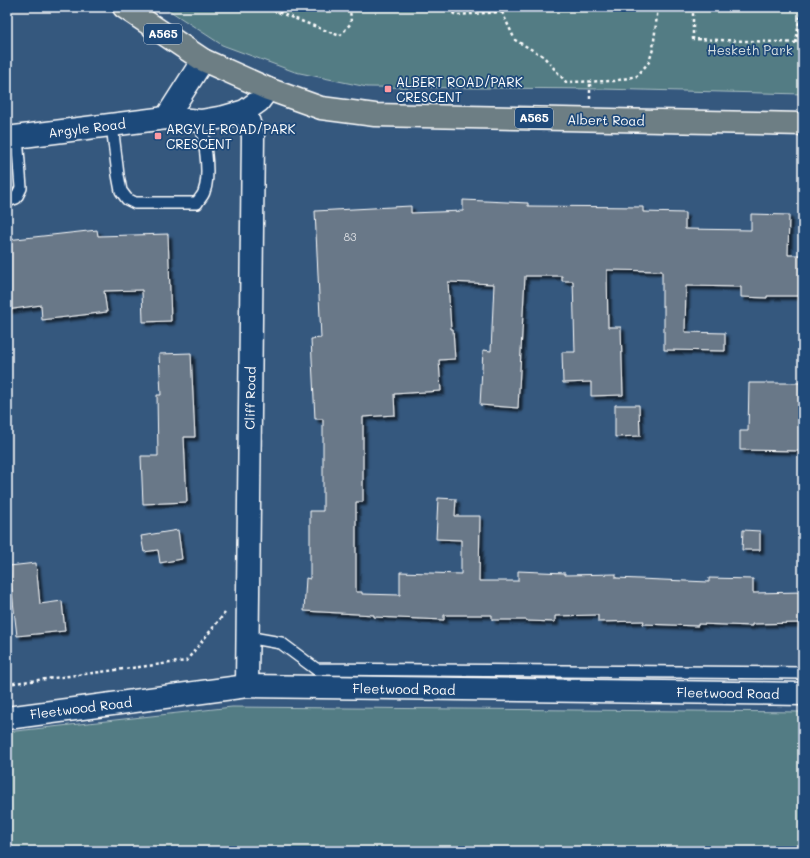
<svg xmlns="http://www.w3.org/2000/svg" width="810" height="858" viewBox="0 0 810 858" font-family="Mali,sans-serif">
  <defs>
    <filter id="shadow"><feDropShadow dx="3.5" dy="3.5" stdDeviation="1" flood-color="#0009"/></filter>
  </defs>
  <rect width="100%" height="100%" fill="#35587e"/>
  <filter id="ink" filterUnits="userSpaceOnUse"><feTurbulence type="fractalNoise" baseFrequency=".025" numOctaves="2"/><feDisplacementMap in="SourceGraphic" scale="8" xChannelSelector="R" yChannelSelector="G"/><feConvolveMatrix kernelMatrix="1 2 1 2 8 2 1 2 1" color-interpolation-filters="sRGB"/></filter>
  <g filter="url(#ink)">
    <g fill="#537c84" stroke="#a9bec2">
      <polygon points="164,7 803,7 803,94 601,89 367,87 295,72 222,45"/>
      <polygon points="232,707 803,712 803,851 7,851 7,732"/>
    </g>
    <g fill="#697888" stroke="#fff" filter="url(#shadow)">
      <polygon points="463,200 528,203 528,206 643,207 643,212 685,213 685,229 751,230 751,214 789,215 788,255 803,255 803,296 767,296 767,298 741,297 741,287 686,286 685,332 725,333 725,351 664,350 664,306 662,306 662,271 607,270 608,327 621,327 623,395 591,396 591,382 563,383 562,352 575,352 573,281 562,281 562,276 525,276 518,408 480,405 483,350 491,351 494,284 448,282 451,329 453,329 455,359 439,360 441,391 394,394 395,415 363,417 363,502 356,502 356,592 362,592 362,594 400,595 400,572 461,574 461,540 436,539 438,498 456,499 455,516 480,516 479,581 518,581 518,571 565,573 565,575 616,574 616,578 709,582 709,578 753,579 753,593 803,592 803,623 752,624 752,626 698,624 698,626 643,624 644,621 598,622 598,615 555,616 555,622 527,621 527,620 492,620 492,615 444,615 444,620 374,617 374,615 304,611 306,578 310,579 310,511 323,511 323,419 315,419 311,339 321,338 315,211 411,206 411,213 463,211"/>
      <polygon points="97,230 98,236 168,234 171,321 143,322 142,290 104,291 107,312 42,320 41,305 7,310 7,240"/>
      <polygon points="191,353 195,437 184,437 187,502 143,504 141,456 158,456 157,395 161,395 159,354"/>
      <polygon points="749,383 803,383 801,451 740,450 740,431 748,431"/>
      <polygon points="615,405 639,405 640,436 615,437"/>
      <polygon points="178,530 182,559 160,563 158,550 144,552 141,536"/>
      <polygon points="743,530 760,531 760,550 742,550"/>
      <polygon points="36,563 40,604 62,601 65,631 17,636 9,566"/>
    </g>
    <g fill="none" stroke-linecap="round" stroke-linejoin="round">
      <defs>
        <g id="lane">
          <path d="M112,125L118,175L121,191L127,199L135,203H197C199,199 203,196 204,192C211,175 204,140 201,121"/>
          <polyline points="7,201 16,198 21,188 17,137"/>
          <polyline points="247,637 281,643 316,669 803,673"/>
        </g>
        <g id="street">
          <polyline points="245,111 253,135 247,686"/>
          <polyline points="7,718 247,686 803,694"/>
        </g>
        <g id="secondary">
          <polyline points="166,118 203,60"/>
          <polyline points="7,138 166,118 201,121 224,117 245,111 259,101 268,89"/>
        </g>
        <polyline id="highway" points="124,7 203,60 268,89 321,108 375,115 803,124"/>
      </defs>
      <use href="#lane" stroke="#fff" stroke-width="14"/>
      <use href="#street" stroke="#fff" stroke-width="25"/>
      <use href="#secondary" stroke="#fff" stroke-width="25"/>
      <use href="#highway" stroke="#fff" stroke-width="25"/>
      <g stroke="#fff" stroke-width="2.5" stroke-dasharray="3 3" stroke-linecap="butt">
        <polyline points="268,7 275,11 340,36 351,23 350,7"/>
        <polyline points="442,7 456,15 502,12 511,7"/>
        <polyline points="693,7 693,39 803,43"/>
        <polyline points="502,12 515,40 543,56 566,82 614,81 637,76 649,62 653,49 658,7"/>
        <polyline points="796,43 801,7"/>
        <polyline points="590,99 590,82"/>
        <polyline points="7,684 186,661 225,613"/>
      </g>
      <use href="#lane" stroke="#1f4a7a" stroke-width="11"/>
      <use href="#street" stroke="#1f4a7a" stroke-width="22"/>
      <use href="#secondary" stroke="#1f4a7a" stroke-width="22"/>
      <use href="#highway" stroke="#6d7e84" stroke-width="22"/>
    </g>
  </g>
  <g fill="#ff9aa2" stroke="#1f4a7a" stroke-width="1.5">
    <rect x="384" y="85" width="8" height="8" rx="2"/>
    <rect x="154" y="132" width="8" height="8" rx="2"/>
  </g>
  <g text-anchor="middle" stroke-width="3.5" stroke-linejoin="round" paint-order="stroke">
    <g font-size="11" fill="#dadde1">
      <text x="350" y="241">83</text>
    </g>
    <g fill="#1f4a7a" stroke="#bcc9d7" stroke-width="1">
      <rect x="144" y="24" width="38" height="20" rx="3"/>
      <rect x="515" y="108" width="38" height="20" rx="3"/>
    </g>
    <g font-size="12" font-weight="bold" fill="#fff">
      <text x="163" y="38">A565</text>
      <text x="534" y="122">A565</text>
    </g>
    <g font-size="13" fill="#d4dee0" stroke="#1f4a7a">
      <text x="750" y="55">Hesketh Park</text>
    </g>
    <g font-size="13" fill="#fff" stroke="#1f4a7a" text-anchor="start">
      <text x="396" y="87">ALBERT ROAD/PARK<tspan x="396" dy="15">CRESCENT</tspan></text>
      <text x="166" y="134">ARGYLE ROAD/PARK<tspan x="166" dy="15">CRESCENT</tspan></text>
    </g>
    <g font-size="13" fill="#fff" stroke="#1f4a7a">
      <text transform="translate(606 120) rotate(1)" y="5">Albert Road</text>
      <text transform="translate(87 128) rotate(-7)" y="5">Argyle Road</text>
      <text transform="translate(250 398) rotate(-89)" y="5">Cliff Road</text>
      <text transform="translate(404 689) rotate(1)" y="5">Fleetwood Road</text>
      <text transform="translate(728 693) rotate(1)" y="5">Fleetwood Road</text>
      <text transform="translate(81 708) rotate(-7)" y="5">Fleetwood Road</text>
    </g>
  </g>
  <rect width="810" height="858" fill="none" stroke="#1f4a7a" stroke-width="24"/>
  <rect x="12" y="12" width="786" height="834" fill="none" stroke="#fff" stroke-width="1.5" filter="url(#ink)"/>
</svg>
